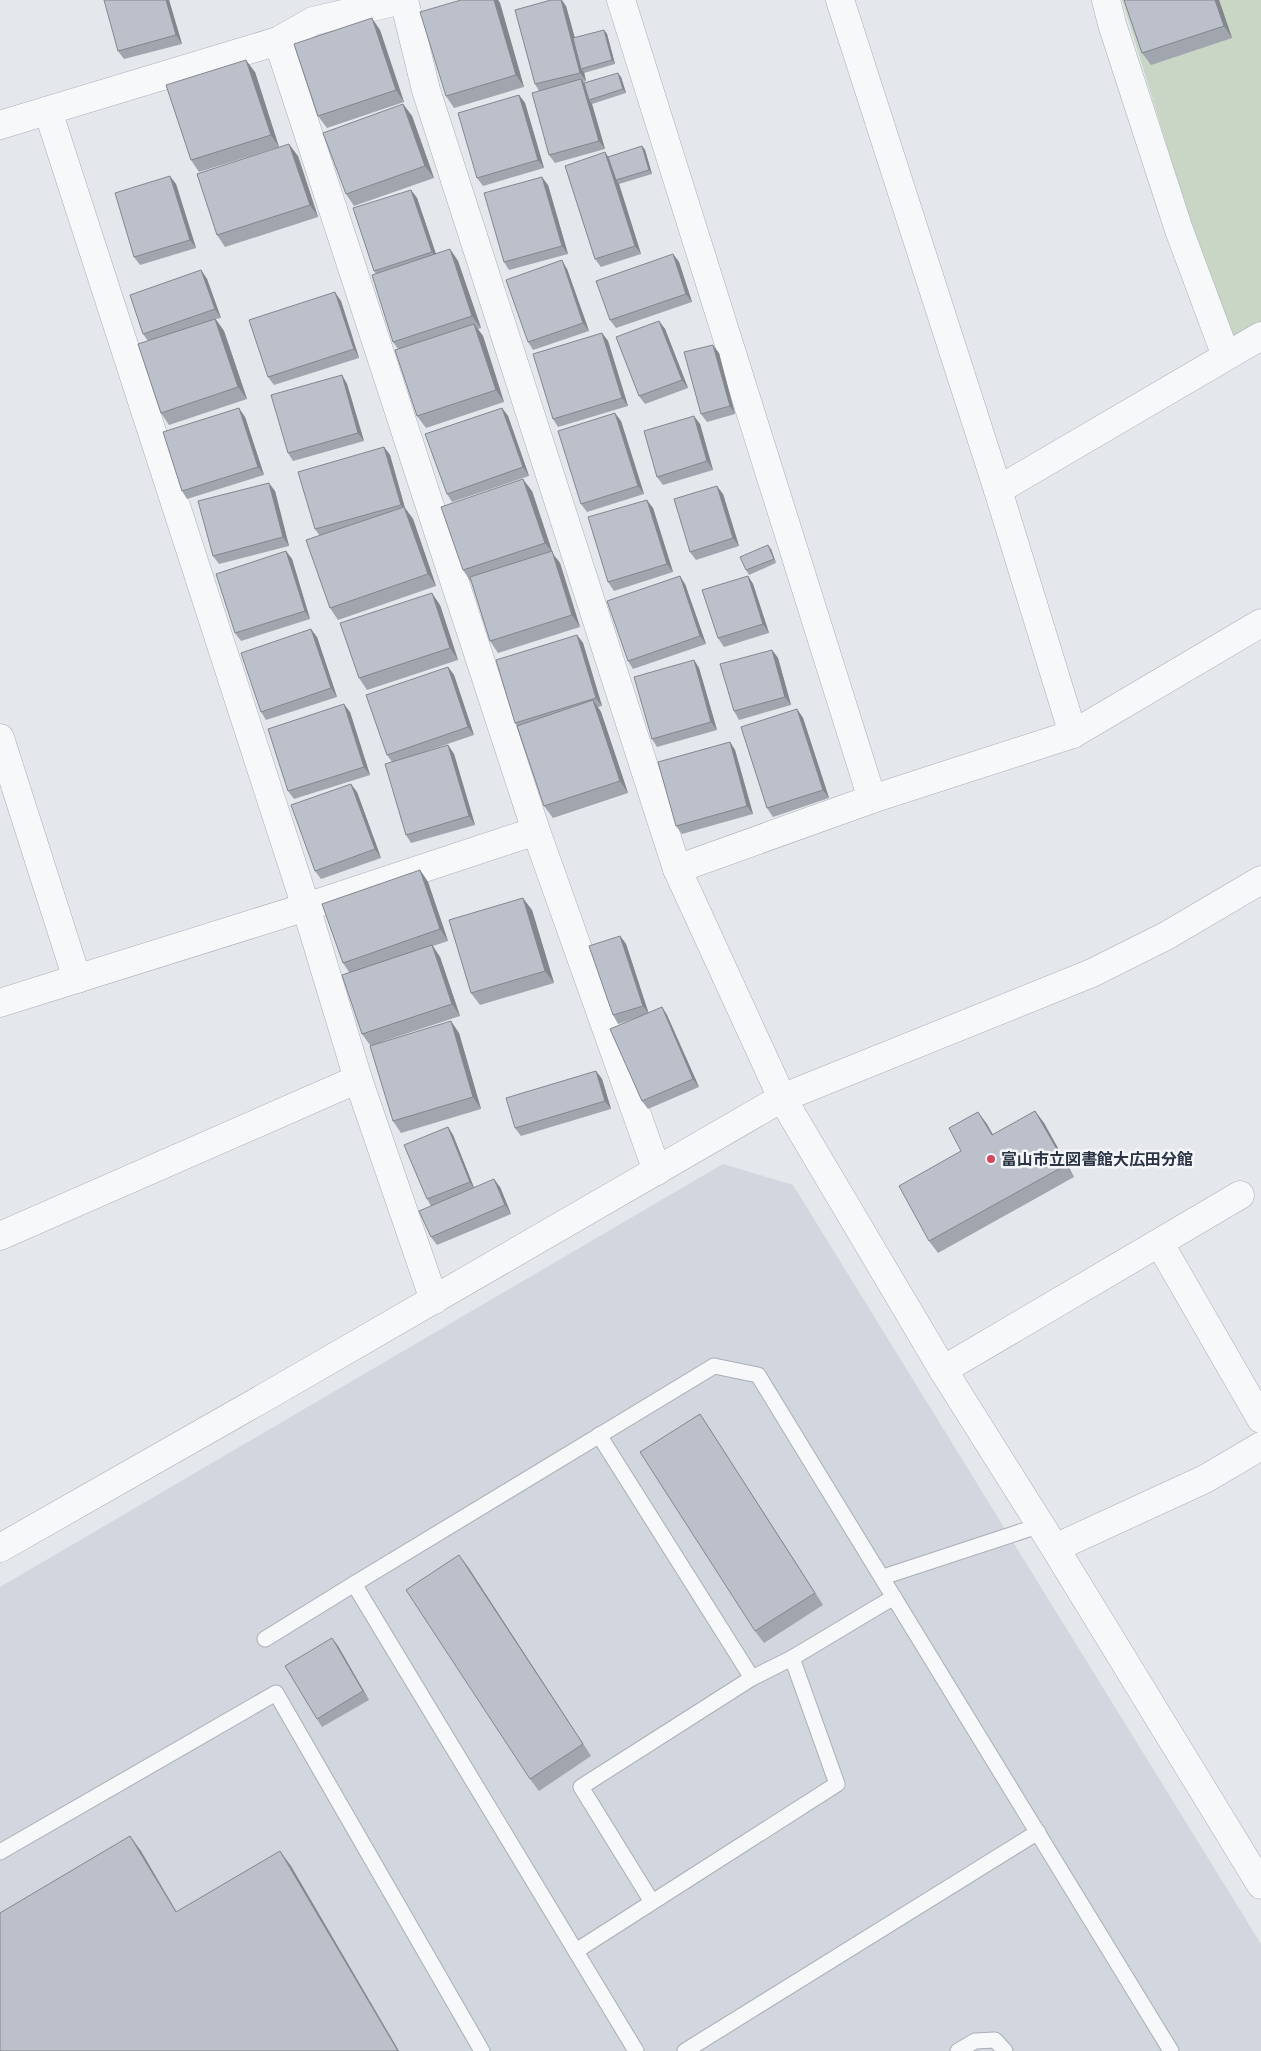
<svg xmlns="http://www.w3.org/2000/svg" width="1261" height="2051" viewBox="0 0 1261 2051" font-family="'Golos Text','Noto Sans JP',sans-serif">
  <rect width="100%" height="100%" fill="#e4e7ec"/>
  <polygon fill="#d2d6de" points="723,1164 793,1185 1261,1944 1261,2051 0,2051 0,1587"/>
  <polygon fill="#c9d6c5" points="1122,0 1261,0 1261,326 1235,341 1188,214"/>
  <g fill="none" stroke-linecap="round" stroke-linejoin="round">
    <defs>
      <g id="service">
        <polyline points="599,1435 752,1678"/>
        <polyline points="883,1577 1041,1525"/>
        <polyline points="354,1584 714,1366 758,1375 1171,2051"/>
        <polyline points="265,1639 354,1584 636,2051"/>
        <polyline points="0,1852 276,1693 482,2051"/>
        <polyline points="652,1902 581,1787 752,1678 792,1658"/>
        <polyline points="576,1951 837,1784 792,1658 894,1597"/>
        <polyline points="685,2051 1038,1832"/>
        <polyline points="958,2051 975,2041 995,2040 1005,2051"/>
      </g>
      <g id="minor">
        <polyline points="404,0 426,90 677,869 782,1098"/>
        <polyline points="621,0 872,799"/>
        <polyline points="840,0 998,490 1073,734"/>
        <polyline points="1106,0 1112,24 1179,230 1226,356"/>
        <polyline points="278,41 536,831"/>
        <polyline points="48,111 306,907 358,1079 434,1300"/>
        <polyline points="0,125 278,41 313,21 402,0"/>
        <polyline points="998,490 1261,336"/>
        <polyline points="0,738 77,979"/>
        <polyline points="677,869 872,799 1073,734 1261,623"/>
        <polyline points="0,1003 306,907 536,831 657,1171"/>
        <polyline points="0,1236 358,1079"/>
        <polyline points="1160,1244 1261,1419"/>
        <polyline points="943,1370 1240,1195"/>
        <polyline points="1055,1548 1205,1479 1261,1446"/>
      </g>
      <g id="tertiary">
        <polyline points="782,1098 943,1370 1055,1548 1261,1885"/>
        <polyline points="0,1548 267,1396 782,1098 1092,973 1166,936 1261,880"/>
      </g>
    </defs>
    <use href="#service" stroke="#a9aeb7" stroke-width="17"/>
    <use href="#minor" stroke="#a9aeb7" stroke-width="29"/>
    <use href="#tertiary" stroke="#a9aeb7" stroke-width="29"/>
    <use href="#service" stroke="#f7f8fa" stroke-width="15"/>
    <use href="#minor" stroke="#f7f8fa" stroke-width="28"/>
    <use href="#tertiary" stroke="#f7f8fa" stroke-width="28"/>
  </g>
  <g fill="#a1a5ae">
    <polygon points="169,0 182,44 124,59 118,51"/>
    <polygon points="461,0 498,0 500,3 524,87 454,108 446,96"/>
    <polygon points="1124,0 1219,0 1232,38 1151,65 1142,53"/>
    <polygon points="566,6 575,38 604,30 607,34 615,64 584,73 584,72 586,81 583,82 584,83 621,77 626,93 592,104 605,149 555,163 549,155 539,91 535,84"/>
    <polygon points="380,30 404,102 327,128 318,116"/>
    <polygon points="255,72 279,147 199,172 191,160"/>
    <polygon points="519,95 525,103 544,168 483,186 477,178"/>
    <polygon points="403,104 412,116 434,178 354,206 346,194"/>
    <polygon points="642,146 645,150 652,174 619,184 641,254 601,267 595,259 605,152 608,157"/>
    <polygon points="298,156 318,217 225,247 217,235"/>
    <polygon points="176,184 196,248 140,265 134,257"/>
    <polygon points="548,185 568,254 509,270 504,262"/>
    <polygon points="411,190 417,198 436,254 450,249 458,261 481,328 478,329 483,336 504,402 426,428 417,416 398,349 393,342 376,274 374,271"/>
    <polygon points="673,254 679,262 692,302 616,328 610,320"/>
    <polygon points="567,269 589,331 533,350 528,342"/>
    <polygon points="201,270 207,279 221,318 216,319 224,331 247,399 169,425 161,413 148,341 143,334"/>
    <polygon points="341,301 359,358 274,385 268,377"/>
    <polygon points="659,321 665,329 688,388 645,404 639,396"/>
    <polygon points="602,333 608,341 628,406 558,427 553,419"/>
    <polygon points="719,353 735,414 707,422 701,414"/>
    <polygon points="342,375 347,384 364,441 293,461 288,453"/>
    <polygon points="502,408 508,416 529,476 452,502 447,494"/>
    <polygon points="245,417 264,475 187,499 182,491"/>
    <polygon points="621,421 644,494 587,512 581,504"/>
    <polygon points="700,424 713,470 663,485 657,477"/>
    <polygon points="384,447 390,455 405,508 413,519 436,586 338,620 330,608 320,536 315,529"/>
    <polygon points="275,491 289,546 219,564 213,556"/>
    <polygon points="532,491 553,554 560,563 580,627 498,653 490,641 471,582 463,570"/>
    <polygon points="723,494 739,546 696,560 690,552"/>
    <polygon points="653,508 673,572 614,591 608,582"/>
    <polygon points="771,549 776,563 749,575 746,570"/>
    <polygon points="286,551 292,559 310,619 241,641 235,633"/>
    <polygon points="748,576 753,584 769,633 724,647 718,638"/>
    <polygon points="685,584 706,644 633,669 628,661"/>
    <polygon points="440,605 458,660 367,690 359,678"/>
    <polygon points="577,635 583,643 602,706 598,707 601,712 628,793 553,818 544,806 517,726 515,723"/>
    <polygon points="317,637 337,697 266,720 261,712"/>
    <polygon points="772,650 778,658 791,705 739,720 734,711"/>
    <polygon points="694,660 699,668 717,730 657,747 652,739"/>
    <polygon points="448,667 454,675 474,735 421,753 448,745 454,754 475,825 411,843 406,835 392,762 387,755"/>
    <polygon points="797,709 803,718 829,798 773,817 767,808"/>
    <polygon points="350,712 370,775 294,799 288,791"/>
    <polygon points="730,742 735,750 753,814 682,834 676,826"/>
    <polygon points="357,792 381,858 321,879 315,871"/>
    <polygon points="420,870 428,882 448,941 433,946 440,957 460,1016 381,1042 459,1033 481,1109 401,1133 393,1121 370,1045 362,1034 349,972 343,963"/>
    <polygon points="532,910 554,983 480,1005 471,993"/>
    <polygon points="620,936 626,944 648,1013 662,1007 667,1015 699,1087 648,1109 642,1101 636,1018 618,1024 613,1015"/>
    <polygon points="596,1071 602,1079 611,1109 521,1136 515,1128"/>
    <polygon points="1035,1111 1044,1123 1074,1177 938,1253 929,1241 961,1151 978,1112 993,1135"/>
    <polygon points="448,1127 453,1135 474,1188 500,1187 511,1214 437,1245 431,1237 431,1206 427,1199"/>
    <polygon points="700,1414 823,1605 764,1643 755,1631"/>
    <polygon points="468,1567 591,1756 539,1791 530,1779"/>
    <polygon points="338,1646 369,1700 322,1727 317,1719"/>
  </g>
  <g fill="#83868d">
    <polygon points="166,0 169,0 182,44 176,35"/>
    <polygon points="494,0 498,0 500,3 524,87 516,75"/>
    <polygon points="561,0 562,0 566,6 583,68 581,69 584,72 586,81 580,73"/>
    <polygon points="1215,0 1219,0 1232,38 1224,26"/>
    <polygon points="372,18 380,30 404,102 396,90"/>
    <polygon points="604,30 607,34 615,64 612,60"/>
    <polygon points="246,60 255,72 279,147 271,135"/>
    <polygon points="618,73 621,77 626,93 623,89"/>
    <polygon points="581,79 587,87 589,100 592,104 605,149 599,141"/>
    <polygon points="519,95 525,103 544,168 538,160"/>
    <polygon points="403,104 412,116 434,178 425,166"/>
    <polygon points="289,144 298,156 318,217 310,205"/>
    <polygon points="642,146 645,150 652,174 649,170"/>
    <polygon points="605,152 611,161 616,180 619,184 641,254 635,246"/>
    <polygon points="170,176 176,184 196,248 190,240"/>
    <polygon points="542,177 548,185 568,254 562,246"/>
    <polygon points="411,190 417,198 438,260 432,252"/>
    <polygon points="450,249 458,261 481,328 472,316"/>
    <polygon points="673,254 679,262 692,302 686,294"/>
    <polygon points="562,260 567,269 589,331 583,323"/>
    <polygon points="201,270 207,279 221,318 215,309"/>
    <polygon points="335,292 341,301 359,358 354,349"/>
    <polygon points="215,319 224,331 247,399 238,387"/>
    <polygon points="659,321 665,329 688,388 682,380"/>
    <polygon points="474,324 483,336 504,402 496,390"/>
    <polygon points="602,333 608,341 628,406 622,398"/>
    <polygon points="713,345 719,353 735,414 730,406"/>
    <polygon points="342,375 347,384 364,441 358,433"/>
    <polygon points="239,408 245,417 264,475 258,467"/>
    <polygon points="502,408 508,416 529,476 523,467"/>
    <polygon points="615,413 621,421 644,494 638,486"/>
    <polygon points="694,416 700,424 713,470 707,461"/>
    <polygon points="384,447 390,455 405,508 413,519 436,586 428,574 406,512 401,505"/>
    <polygon points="523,479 532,491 553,554 560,563 580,627 572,615 552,552 545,543"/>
    <polygon points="269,483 275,491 289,546 283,537"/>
    <polygon points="717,486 723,494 739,546 733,538"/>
    <polygon points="647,500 653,508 673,572 667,564"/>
    <polygon points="768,545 771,549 776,563 774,559"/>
    <polygon points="286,551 292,559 310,619 305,611"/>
    <polygon points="680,576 685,584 706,644 700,636"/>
    <polygon points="748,576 753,584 769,633 763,624"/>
    <polygon points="432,593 440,605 458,660 450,648"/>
    <polygon points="311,629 317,637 337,697 331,688"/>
    <polygon points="577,635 583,643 602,706 596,698"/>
    <polygon points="772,650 778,658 791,705 785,697"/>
    <polygon points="694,660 699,668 717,730 711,722"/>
    <polygon points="448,667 454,675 474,735 468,727"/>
    <polygon points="593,700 601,712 628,793 620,781"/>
    <polygon points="344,704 350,712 370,775 364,767"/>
    <polygon points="797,709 803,718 829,798 823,790"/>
    <polygon points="730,742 735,750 753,814 747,806"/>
    <polygon points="448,745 454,754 475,825 469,816"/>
    <polygon points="351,784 357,792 381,858 375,849"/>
    <polygon points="420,870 428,882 448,941 440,929"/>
    <polygon points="523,898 532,910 554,983 545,971"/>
    <polygon points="620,936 626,944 649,1014 643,1006"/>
    <polygon points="432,945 440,957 460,1016 452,1004"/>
    <polygon points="662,1007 667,1015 699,1087 693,1079"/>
    <polygon points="451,1021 459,1033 481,1109 473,1097"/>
    <polygon points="596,1071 602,1079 611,1109 605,1101"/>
    <polygon points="1035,1111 1044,1123 1074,1177 1066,1165"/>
    <polygon points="978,1112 987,1124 1000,1147 992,1135"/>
    <polygon points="448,1127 453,1135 475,1190 470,1182"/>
    <polygon points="494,1179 500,1187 511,1214 505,1205"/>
    <polygon points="700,1414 708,1426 823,1605 815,1593"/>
    <polygon points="459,1555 468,1567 591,1756 583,1744"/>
    <polygon points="332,1638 338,1646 369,1700 363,1691"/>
    <polygon points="130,1836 141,1851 186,1928 176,1912"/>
    <polygon points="280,1851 291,1866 399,2051 398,2051"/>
  </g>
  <g fill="#bbc0ca" stroke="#83868d">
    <polygon points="104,0 166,0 176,35 118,51"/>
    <polygon points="461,0 494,0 516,75 446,96 420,12"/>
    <polygon points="551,0 561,0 580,73 535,84 515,10"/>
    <polygon points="1124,0 1215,0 1224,26 1142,53"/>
    <polygon points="372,18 396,90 318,116 294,44"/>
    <polygon points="604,30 612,60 581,69 573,38"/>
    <polygon points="246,60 271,135 191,160 166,85"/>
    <polygon points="618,73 623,89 589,100 584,83"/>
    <polygon points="581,79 599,141 549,155 532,93"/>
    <polygon points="519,95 538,160 477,178 458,113"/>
    <polygon points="403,104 425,166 346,194 323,133"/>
    <polygon points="289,144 310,205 217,235 197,174"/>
    <polygon points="642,146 649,170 616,180 608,157"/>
    <polygon points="605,152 635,246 595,259 565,166"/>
    <polygon points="170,176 190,240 134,257 115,193"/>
    <polygon points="542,177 562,246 504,262 484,193"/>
    <polygon points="411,190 432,252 374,271 353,208"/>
    <polygon points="450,249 472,316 393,342 372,275"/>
    <polygon points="673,254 686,294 610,320 596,281"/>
    <polygon points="562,260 583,323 528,342 506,280"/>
    <polygon points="201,270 215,309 143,334 130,295"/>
    <polygon points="335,292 354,349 268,377 249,320"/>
    <polygon points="215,319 238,387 161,413 138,344"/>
    <polygon points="659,321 682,380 639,396 616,337"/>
    <polygon points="474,324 496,390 417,416 395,350"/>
    <polygon points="602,333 622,398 553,419 533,354"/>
    <polygon points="713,345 730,406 701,414 684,352"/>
    <polygon points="342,375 358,433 288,453 271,395"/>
    <polygon points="239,408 258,467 182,491 163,432"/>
    <polygon points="502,408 523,467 447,494 425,434"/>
    <polygon points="615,413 638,486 581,504 558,431"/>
    <polygon points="694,416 707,461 657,477 644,431"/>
    <polygon points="384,447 401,505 315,529 298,472"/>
    <polygon points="523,479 545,543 463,570 441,507"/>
    <polygon points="269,483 283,537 213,556 198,501"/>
    <polygon points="717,486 733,538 690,552 674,499"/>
    <polygon points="647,500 667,564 608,582 588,517"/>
    <polygon points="404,507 428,574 330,608 306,540"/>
    <polygon points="768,545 774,559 746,570 740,557"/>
    <polygon points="286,551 305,611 235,633 216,574"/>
    <polygon points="552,551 572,615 490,641 470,577"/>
    <polygon points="680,576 700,636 628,661 607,601"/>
    <polygon points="748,576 763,624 718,638 702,590"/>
    <polygon points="432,593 450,648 359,678 340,623"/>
    <polygon points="311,629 331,688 261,712 241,653"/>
    <polygon points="577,635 596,698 515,723 496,660"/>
    <polygon points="772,650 785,697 734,711 720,664"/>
    <polygon points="694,660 711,722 652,739 634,677"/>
    <polygon points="448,667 468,727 387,755 366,695"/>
    <polygon points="593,700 620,781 544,806 517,726"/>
    <polygon points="344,704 364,767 288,791 268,729"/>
    <polygon points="797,709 823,790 767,808 741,727"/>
    <polygon points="730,742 747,806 676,826 658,762"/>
    <polygon points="448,745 469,816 406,835 385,764"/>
    <polygon points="351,784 375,849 315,871 291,805"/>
    <polygon points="420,870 440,929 343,963 322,904"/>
    <polygon points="523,898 545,971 471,993 449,920"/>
    <polygon points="620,936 643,1006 613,1015 589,946"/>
    <polygon points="432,945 452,1004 362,1034 342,975"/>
    <polygon points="662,1007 693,1079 642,1101 610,1029"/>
    <polygon points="451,1021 473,1097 393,1121 370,1046"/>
    <polygon points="596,1071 605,1101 515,1128 506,1098"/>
    <polygon points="1035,1111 1066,1165 929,1241 899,1186 961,1151 949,1128 978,1112 992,1135"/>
    <polygon points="448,1127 470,1182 427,1199 404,1145"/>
    <polygon points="494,1179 505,1205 431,1237 419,1211"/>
    <polygon points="700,1414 815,1593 755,1631 640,1452"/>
    <polygon points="459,1555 583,1744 530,1779 406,1590"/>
    <polygon points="332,1638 363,1691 317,1719 285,1666"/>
    <polygon points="130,1836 176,1912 280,1851 398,2051 0,2051 0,1913"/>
  </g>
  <circle fill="#d1495b" stroke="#f4f6f9" stroke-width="2" cx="991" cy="1159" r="5"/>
  <g text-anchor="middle" stroke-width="5" stroke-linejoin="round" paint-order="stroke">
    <g font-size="16" font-weight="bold" fill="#2b3445" stroke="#f4f6f9" text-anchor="start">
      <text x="1001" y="1165">富山市立図書館大広田分館</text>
    </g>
  </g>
</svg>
